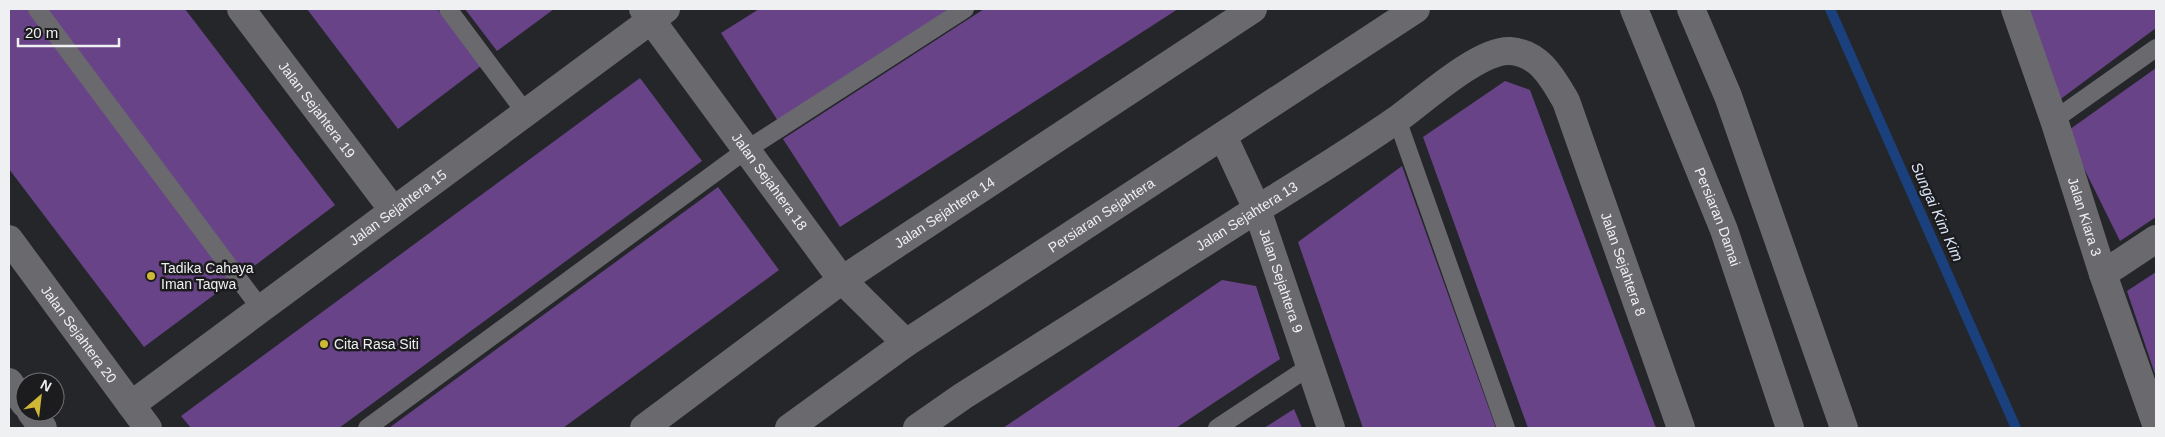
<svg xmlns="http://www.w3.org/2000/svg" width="2165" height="437" viewBox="0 0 2165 437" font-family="Arial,sans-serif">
  <rect width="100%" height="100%" fill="#252629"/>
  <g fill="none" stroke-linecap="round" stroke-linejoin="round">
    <polyline stroke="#1a407e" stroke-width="10" points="1830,9 2016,428"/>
  </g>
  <g fill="#684388">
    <polygon points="9,9 28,9 234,280 144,347 9,169"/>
    <polygon points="45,9 185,9 335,205 245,273"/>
    <polygon points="307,9 437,9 481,66 398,129"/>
    <polygon points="465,9 554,9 497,51"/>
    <polygon points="759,9 953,9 778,121 721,33"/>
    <polygon points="984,9 1178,9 840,227 783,139"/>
    <polygon points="2024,9 2156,9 2156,28 2058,101"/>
    <polygon points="2156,68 2156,217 2120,241 2066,132"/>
    <polygon points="640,78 702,161 339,428 191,428 181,416"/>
    <polygon points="1505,81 1530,90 1656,428 1528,428 1423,137"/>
    <polygon points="1402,166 1496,428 1363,428 1298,242"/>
    <polygon points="718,187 779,270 563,428 389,428"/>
    <polygon points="2156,272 2156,377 2127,291"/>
    <polygon points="1222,280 1256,286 1280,359 1176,428 1003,428"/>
    <polygon points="1294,409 1302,428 1264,428"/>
  </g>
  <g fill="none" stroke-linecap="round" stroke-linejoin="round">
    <g stroke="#6a6a6e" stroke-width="18">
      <polyline points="37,9 261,309"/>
      <polyline points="448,9 525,112"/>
      <polyline points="1397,119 1506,428"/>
      <polyline points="2054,120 2156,48"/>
      <polyline points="367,428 746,150 965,9"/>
      <polyline points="1217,428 1309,367"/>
    </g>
    <g stroke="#6a6a6e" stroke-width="28">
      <path id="s1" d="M241,9L393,210"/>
      <path id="s2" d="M643,9L842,280L906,343"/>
      <path id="s3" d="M2015,9L2054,120L2103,274L2156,424"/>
      <path id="s4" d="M1223,136L1257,209L1331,428"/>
      <path id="s5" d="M9,239L148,428"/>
      <polyline points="2103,274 2156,239"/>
      <path id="s6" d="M131,405L666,9"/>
      <path id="s7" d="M644,428L842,280L1253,9"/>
      <path id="s8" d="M917,428L963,396C1054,338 1145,280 1237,222C1291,188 1346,155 1399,118C1424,100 1480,49 1510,51C1540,53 1553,79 1566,101L1681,428"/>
    </g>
    <g stroke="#6a6a6e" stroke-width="28">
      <path id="s9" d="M1634,9L1724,230L1790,428"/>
      <polyline points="1691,9 1728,96 1844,428"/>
      <polyline points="9,382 25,404"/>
      <polyline points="31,412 43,428"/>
      <path id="s10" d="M789,428L906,343L1416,9"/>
    </g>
  </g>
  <g fill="#d0b837" stroke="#1c1c1f" stroke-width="2">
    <circle cx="151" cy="276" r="5"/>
    <circle cx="324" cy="344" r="5"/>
  </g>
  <g text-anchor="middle" stroke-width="5" stroke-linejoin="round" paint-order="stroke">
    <g font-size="14" fill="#eff0f2" stroke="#1c1c1f">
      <text dy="5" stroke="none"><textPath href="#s1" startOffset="126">Jalan Sejahtera 19</textPath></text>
      <text dy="5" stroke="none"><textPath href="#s2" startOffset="214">Jalan Sejahtera 18</textPath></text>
      <text dy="5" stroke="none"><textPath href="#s6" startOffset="332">Jalan Sejahtera 15</textPath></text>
      <text dy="5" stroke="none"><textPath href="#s7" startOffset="370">Jalan Sejahtera 14</textPath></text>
      <text dy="5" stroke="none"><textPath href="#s10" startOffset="378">Persiaran Sejahtera</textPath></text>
      <text dy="5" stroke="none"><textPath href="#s8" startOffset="392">Jalan Sejahtera 13</textPath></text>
      <text dy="5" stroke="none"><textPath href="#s3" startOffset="219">Jalan Kiara 3</textPath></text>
      <text dy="5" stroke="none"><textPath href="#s9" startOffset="224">Persiaran Damai</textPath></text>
      <text dy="5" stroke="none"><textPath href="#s8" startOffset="956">Jalan Sejahtera 8</textPath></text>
      <text dy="5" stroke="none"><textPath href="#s4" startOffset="156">Jalan Sejahtera 9</textPath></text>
      <text dy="5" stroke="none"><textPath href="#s5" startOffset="118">Jalan Sejahtera 20</textPath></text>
    </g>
    <g font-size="14" fill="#eff0f2" stroke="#1c1c1f" text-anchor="start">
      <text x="161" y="273">Tadika Cahaya<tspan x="161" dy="16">Iman Taqwa</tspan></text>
      <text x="334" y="349">Cita Rasa Siti</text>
    </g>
    <g font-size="15" font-style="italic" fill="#d9e5f8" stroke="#1c1c1f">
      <text transform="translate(1937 212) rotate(66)" y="5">Sungai Kim Kim</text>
    </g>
  </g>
  <rect width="2165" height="437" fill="none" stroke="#eff0f2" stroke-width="20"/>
  <g transform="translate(40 397) rotate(28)"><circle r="24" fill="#1c1c1f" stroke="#707173"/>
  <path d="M0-4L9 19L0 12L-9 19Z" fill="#d0b837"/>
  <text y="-8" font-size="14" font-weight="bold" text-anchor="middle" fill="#eff0f2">N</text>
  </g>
  <path d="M18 38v8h101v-8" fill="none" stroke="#eff0f2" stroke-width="2.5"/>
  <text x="25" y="38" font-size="15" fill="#eff0f2" stroke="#1c1c1f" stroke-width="4" paint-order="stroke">20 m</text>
</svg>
